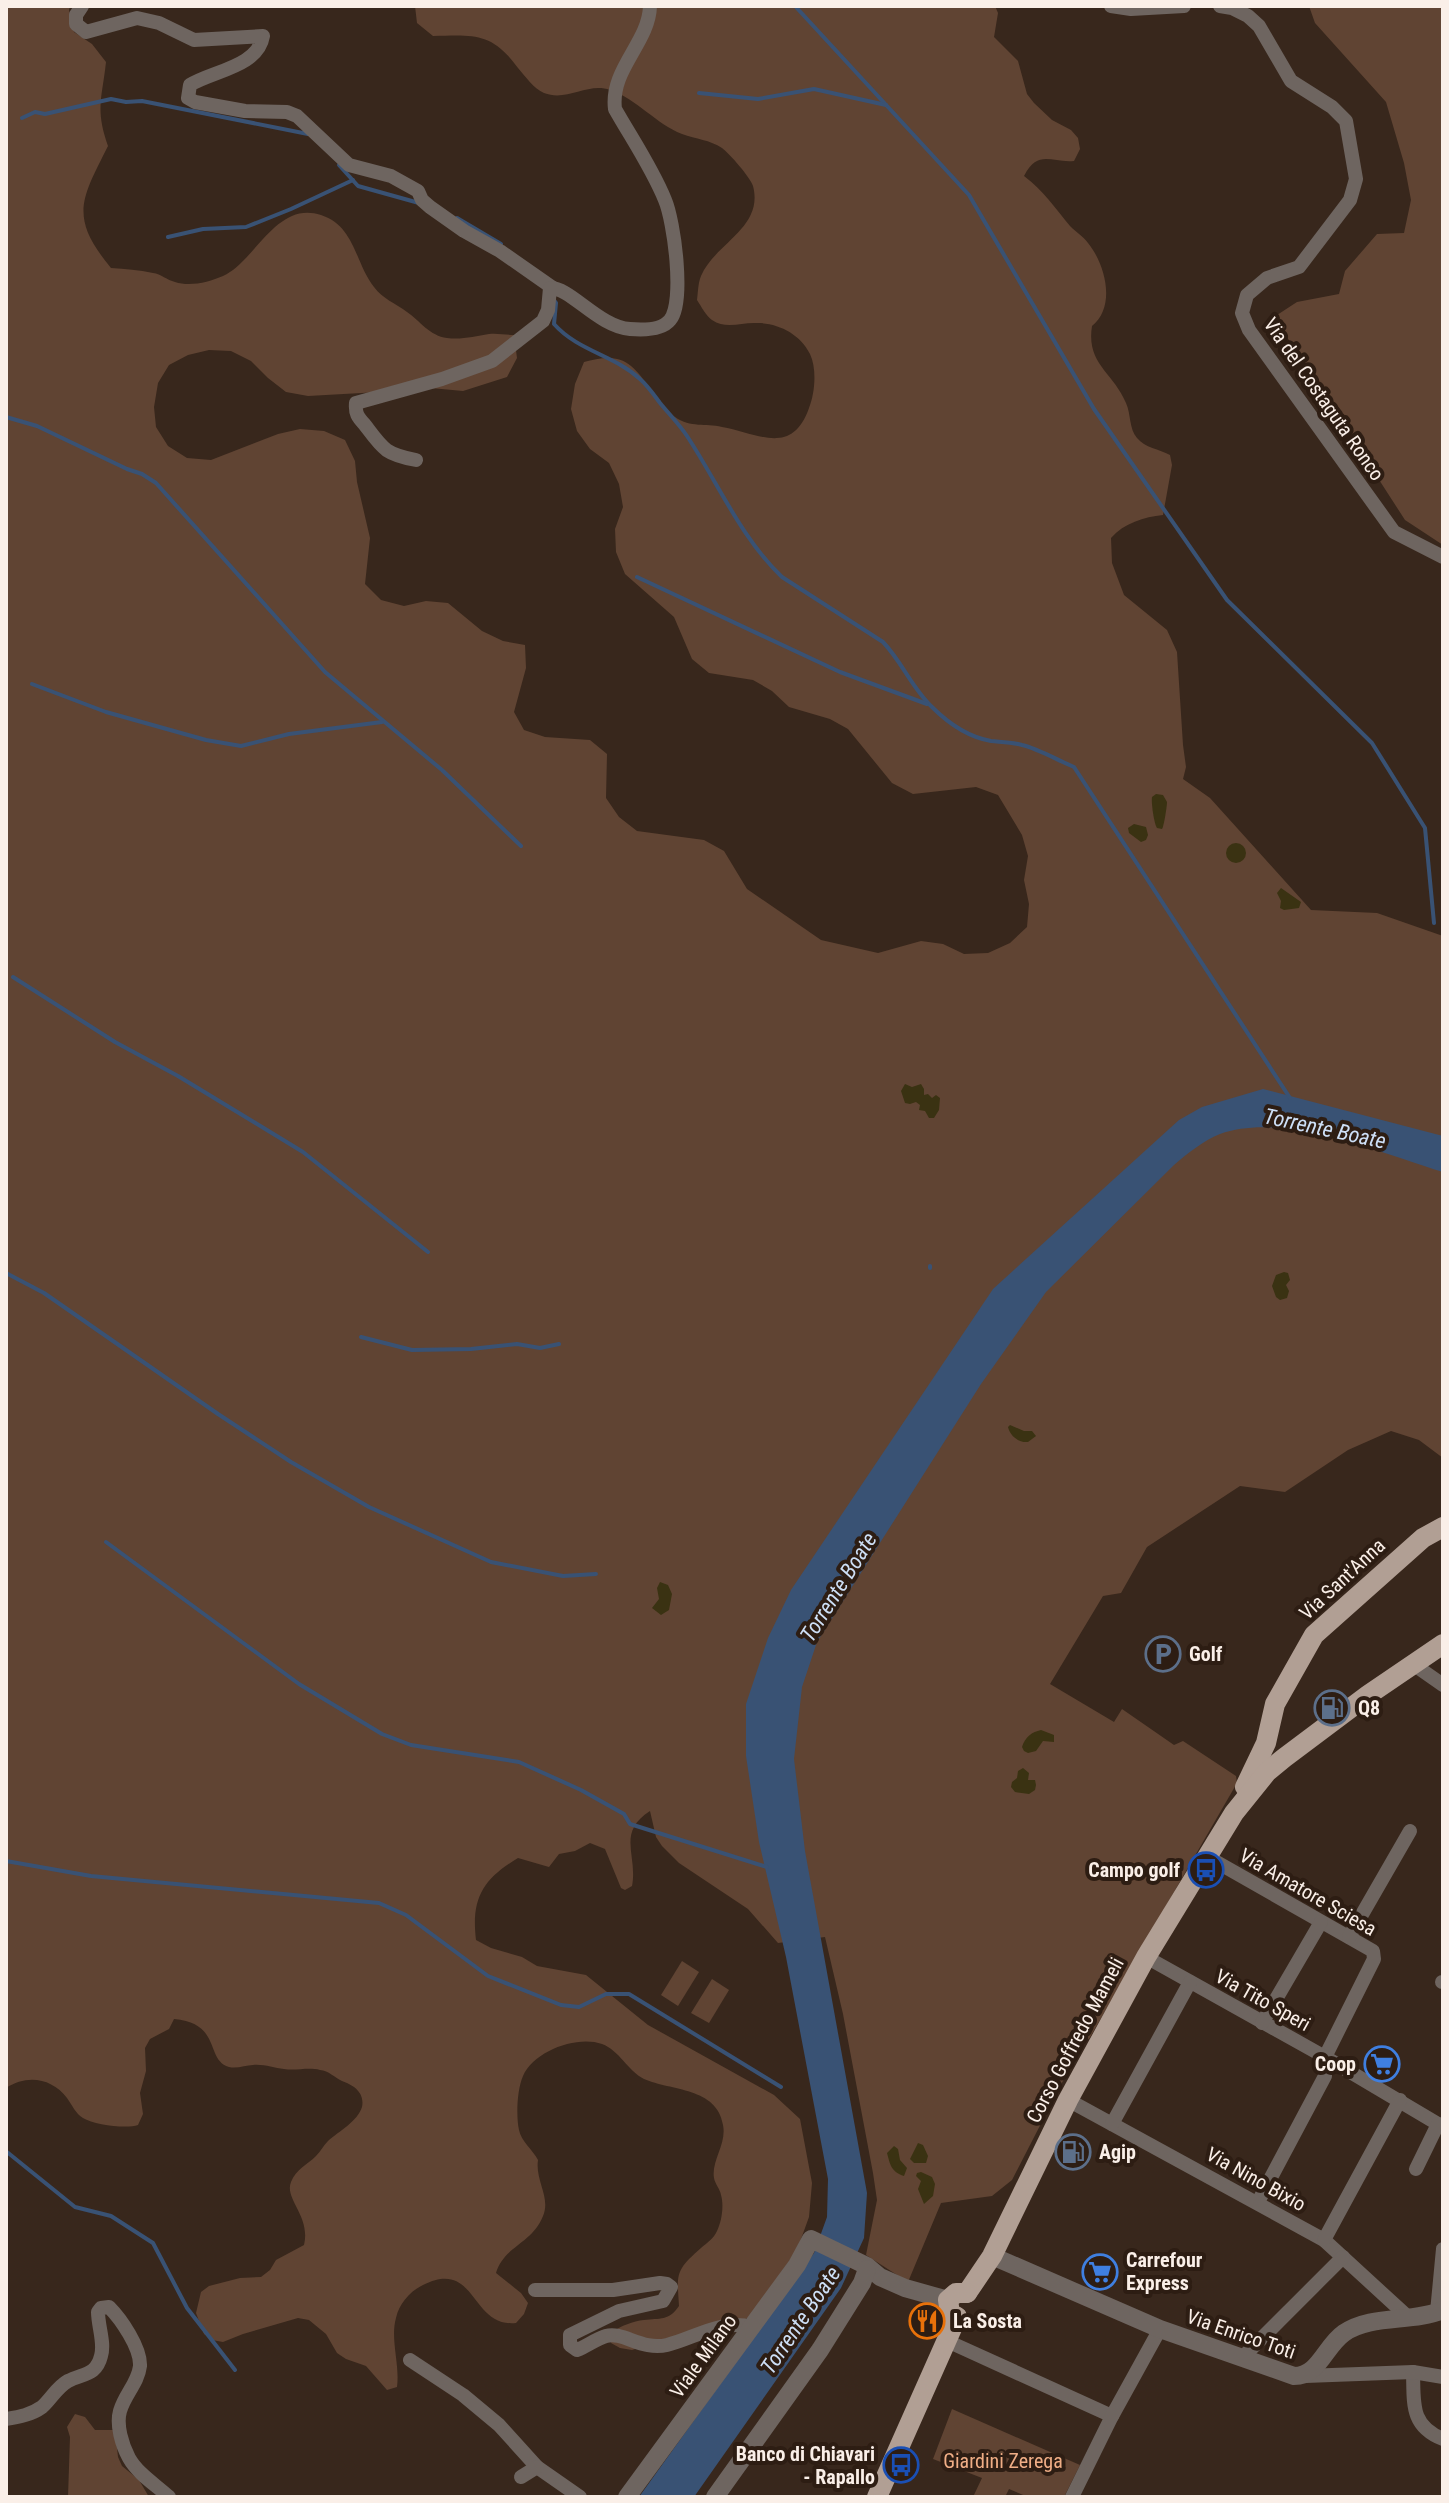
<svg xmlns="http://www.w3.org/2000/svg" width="1449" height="2503" viewBox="0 0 1449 2503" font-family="'Roboto Condensed',sans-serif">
  <rect width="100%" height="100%" fill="#38271c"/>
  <g fill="#604433">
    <path d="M6,6H70L69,10L74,32L92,44L106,62C102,99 95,109 108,146C81,200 69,217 111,268C125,269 139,270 153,273C161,274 167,280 175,282C190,287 209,282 223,276C255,262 276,200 321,215C355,226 355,263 374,287C383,299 395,303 407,312C420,321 430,336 447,338C462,340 475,336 489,334C497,333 506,335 514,335L517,358L507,377L463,391L420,387L397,391L308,396L286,392L268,378L251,361L231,351L209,350L188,355L169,365L158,383L154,407L156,427L168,446L187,458L211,460L278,434L300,429L324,431L345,440L355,461L357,482L370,538L365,584L381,600L404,606L426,601L448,603L482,631L503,641L525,645L526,668L514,712L524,730L545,737L590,740L607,754L606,798L619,817L637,831L704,840L724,851L747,889L821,940L878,953L921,941L943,944L964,954L988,953L1010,943L1027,927L1029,904L1024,880L1028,856L1022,835L998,795L976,787L913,794L892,783L848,729L830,719L789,707L772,691L753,680L709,673L692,659L674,617L625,574L616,552L615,529L623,507L619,484L609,463L590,449L577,431L571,409L575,384L584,362C600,358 617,354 631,366C648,380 655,404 675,417C691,428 705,423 722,427C757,433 792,457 809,408C815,393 817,369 810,354C800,333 776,322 754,323C740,323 725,329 712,320C706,316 701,306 697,300C698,293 698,283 701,276C715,243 764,228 753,186C751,178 729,153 722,148C710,140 696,139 682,134C656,124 637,99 610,90C588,82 567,102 544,93C534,89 525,76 518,68C492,32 474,35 433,36L417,23L415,6H995L998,13L994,37L1018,61L1027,94L1034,103L1052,120L1071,130L1078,138L1080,149L1074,161C1051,163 1038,149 1024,176C1043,190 1055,208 1070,226C1076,232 1083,236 1088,243C1106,265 1116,307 1092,326C1086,364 1113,372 1126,403C1131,414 1129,429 1137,438C1145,448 1159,449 1170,455L1172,465L1163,515C1144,517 1124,523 1111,538L1112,563L1124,595L1167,630L1177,652L1183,745L1186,767L1183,779L1210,798L1311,910L1377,913L1443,936V1458L1419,1440L1391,1431L1348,1450L1285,1492L1240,1486L1147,1547L1121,1593L1103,1596L1050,1684L1114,1722L1122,1709L1174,1745L1183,1741L1236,1776L1237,1783L1089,2039L1085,2038L1012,2180L992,2196L941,2203L908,2282L866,2255L877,2200L873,2173L843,2014L825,1937L778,1943L748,1909L679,1863L662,1846L656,1837L650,1811C616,1833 638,1855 632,1886L625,1890L621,1888L605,1849L590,1843L575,1851L559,1854L549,1867L518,1858C483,1879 471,1898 476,1940L491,1948L522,1957L537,1966L586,1975L648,2025L774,2095L800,2119L812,2183L809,2217L797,2250L752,2315L742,2321L688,2332L632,2350L620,2348L611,2343L612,2332C621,2326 633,2321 644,2320C660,2318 669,2321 679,2306C677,2273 675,2271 701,2248C707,2243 714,2238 717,2231C722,2221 724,2205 721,2195C720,2189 715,2184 714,2178C711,2161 727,2144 723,2125C717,2087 671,2091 644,2079C628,2071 619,2050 602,2044C577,2035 534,2051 523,2076C517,2090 516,2116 519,2130C521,2141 533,2150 538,2160C535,2181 551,2197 543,2216C532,2244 504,2246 496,2273L521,2293L528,2303L524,2314L516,2323C470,2328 477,2258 423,2285C410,2291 399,2304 396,2318C390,2339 400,2364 397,2387L387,2390L366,2366L346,2359L337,2353L326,2334L309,2320L298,2318L243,2334L223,2342L212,2340L204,2334L196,2313L201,2292L209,2286L240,2278L261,2277L270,2270L276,2260L304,2245C311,2216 284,2199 291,2182C296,2169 307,2165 316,2156C321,2151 323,2146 328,2141C338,2132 358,2121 362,2107C365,2092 353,2085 342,2081C334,2077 329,2071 320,2070C308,2067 296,2071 284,2069C274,2068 264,2064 253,2065C246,2065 237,2069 229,2067C205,2060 222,2023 174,2019L169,2029L150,2039L145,2048L146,2071L140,2093L143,2114L138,2125C127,2129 94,2125 83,2118C76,2114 72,2105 67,2098C52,2078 27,2074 6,2088Z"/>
    <polygon points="1309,6 1443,6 1443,545 1405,520 1274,317 1297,302 1339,294 1345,271 1377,234 1404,233 1411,200 1404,163 1386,102 1315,23"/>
    <polygon points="682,1961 699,1972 678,2006 661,1995"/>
    <polygon points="712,1979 729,1990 709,2023 691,2013"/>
    <polygon points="952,2409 1080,2465 1064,2497 1028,2497 1009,2489 1005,2497 973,2497 982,2478 933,2459"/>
    <polygon points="75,2414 85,2417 95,2430 115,2430 118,2457 122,2466 139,2480 149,2497 68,2497 70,2437 67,2427"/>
  </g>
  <g fill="#3a3212">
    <path d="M1156,794L1163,795L1167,802C1167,806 1164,826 1162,829L1157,828C1154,824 1151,802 1152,797Z"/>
    <polygon points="1134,824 1146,827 1148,835 1146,840 1141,842 1129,833 1128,828"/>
    <circle cx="1236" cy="853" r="10"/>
    <polygon points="1281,888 1301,902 1299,908 1284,910 1280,908 1281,901 1277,893"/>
    <polygon points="905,1084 912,1087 921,1084 924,1089 924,1095 928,1094 932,1098 936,1095 940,1098 939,1110 934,1118 929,1118 925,1111 919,1110 920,1105 916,1102 910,1104 905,1103 901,1091"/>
    <polygon points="1284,1272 1288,1273 1290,1280 1286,1285 1289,1291 1287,1298 1280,1300 1276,1297 1272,1286 1276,1275"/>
    <path d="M1010,1425L1024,1431H1032L1036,1436L1028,1442C1019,1443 1010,1436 1008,1427Z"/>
    <polygon points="660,1582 668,1585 672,1594 669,1610 661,1615 652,1608 659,1599 657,1588"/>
    <path d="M1041,1730L1054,1735V1742L1043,1741L1036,1751L1028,1753L1024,1751L1022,1747C1025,1737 1032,1732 1041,1730Z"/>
    <polygon points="1023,1768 1029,1773 1028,1780 1035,1780 1036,1785 1035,1790 1029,1794 1015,1792 1011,1787 1012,1782 1017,1778 1018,1771"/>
    <polygon points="918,2143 923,2145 928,2156 926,2163 914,2163 910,2159"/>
    <path d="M894,2146L898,2149L900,2160L907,2168L904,2176C891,2172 890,2164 887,2153Z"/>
    <polygon points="921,2172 932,2177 935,2184 933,2196 924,2204 918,2189 921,2181 916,2176 917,2173"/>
  </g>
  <path fill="#395274" d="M1263,1089L1443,1136V1172C1381,1153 1284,1111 1220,1134C1203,1141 1188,1153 1174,1165L1046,1292L981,1384L817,1642L802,1687L794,1759L805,1851L867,2193L864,2238L841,2288L694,2497H639L814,2253L827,2217L828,2179L786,1957L759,1842L746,1756V1704L768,1638L791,1590L993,1289L1179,1120L1202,1107Z"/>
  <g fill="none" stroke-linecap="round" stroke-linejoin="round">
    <g stroke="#395274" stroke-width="4">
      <polyline points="795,6 969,195 1094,409 1227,600 1372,743 1425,828 1434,923"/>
      <polyline points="699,93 758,99 814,89 886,105"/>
      <polyline points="22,118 35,112 45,114 111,99 126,102 142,101 308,134"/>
      <polyline points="339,165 358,186 419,203"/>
      <polyline points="457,218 501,244"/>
      <polyline points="168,237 203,229 246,227 291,209 353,180"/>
      <path d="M553,299L556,303L554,324C578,351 614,355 640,379C648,386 654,395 660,403C669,414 679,424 687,436C718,483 741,538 782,577L883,642C902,662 912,688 932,707C948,723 968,737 991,741C1001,742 1012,742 1022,745C1039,749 1057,760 1074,767L1290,1098"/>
      <polyline points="6,417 37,426 127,469 142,474 156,483 325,672 442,770 521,846"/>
      <polyline points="637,577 840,672 927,704"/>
      <polyline points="32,684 106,712 206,740 241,746 289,734 382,722"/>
      <polyline points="13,977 115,1042 178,1076 303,1152 428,1252"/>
      <polyline points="930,1266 930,1268"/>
      <polyline points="6,1273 44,1293 218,1414 291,1462 369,1507 491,1562 563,1576 596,1574"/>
      <polyline points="361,1337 412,1350 471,1349 517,1344 540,1348 559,1344"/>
      <polyline points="106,1542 299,1684 382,1734 411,1745 519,1762 581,1790 624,1814 630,1824 767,1867"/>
      <polyline points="6,1861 91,1876 379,1903 406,1915 488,1976 561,2005 579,2007 606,1994 629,1994 781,2087"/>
      <polyline points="7,2152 75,2207 111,2216 153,2243 187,2308 235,2370"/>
    </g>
    <g stroke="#6e6560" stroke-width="14">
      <path d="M82,6L76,15V24L86,32L137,18L159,23L194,40L263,36C258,67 212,71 190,85L188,98L195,102L245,111L287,112L297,116L349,165L391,176L418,191L422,200L430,207L464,231L500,251L553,288"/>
      <polyline points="1111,6 1131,9 1184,6"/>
      <polyline points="1220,6 1232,8 1248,16 1259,26 1291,81 1332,107 1346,121 1356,179 1350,200 1299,267 1267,278 1247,295 1242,313 1249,330 1394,532 1443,557"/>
      <path d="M416,460C385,454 383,449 365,425C358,417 355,414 356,403L442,379L492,361L543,321L548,310L550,288C570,287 599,327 630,329C642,330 662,330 670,320C685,302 674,221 665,200C652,168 632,139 615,109C610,69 649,43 650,6"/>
      <polyline points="1413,1664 1443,1685"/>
      <polyline points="1206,1856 1373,1951 1374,1959 1325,2057 1325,2076 1258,2202"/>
      <polyline points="1349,1937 1410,1831"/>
      <polyline points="1146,1957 1325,2057 1443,2127"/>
      <polyline points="1442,1982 1443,1982"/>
      <polyline points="1262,2023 1321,1922"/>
      <polyline points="1068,2100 1324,2240 1408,2317"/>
      <polyline points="1112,2124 1190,1982"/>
      <polyline points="1416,2169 1438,2124"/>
      <polyline points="1324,2240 1400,2100"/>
      <path d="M535,2290H613L660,2283L667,2284L671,2287L663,2301L619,2311L570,2335V2345L577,2350C587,2346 596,2339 606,2336C623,2331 642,2351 667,2345C695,2338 721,2319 752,2327"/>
      <polyline points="1437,2312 1443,2249"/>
      <polyline points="947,2341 1112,2416"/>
      <polyline points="1242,2358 1343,2257"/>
      <polyline points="410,2360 463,2395 499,2425 537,2467 580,2497"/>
      <path d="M1413,2372C1414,2403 1410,2426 1443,2439"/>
      <polyline points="1305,2376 1413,2372 1443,2377"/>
      <path d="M6,2419C18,2417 31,2415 42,2407C51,2399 57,2387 68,2381C83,2373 96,2376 101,2356C105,2343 98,2326 98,2312L101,2308L109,2307C121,2319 141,2348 140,2366C138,2383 125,2394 120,2411C116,2425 122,2445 129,2458C138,2474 156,2485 169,2497"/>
      <polyline points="521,2477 537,2467"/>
      <polyline points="1072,2497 1112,2416 1160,2329"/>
    </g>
    <g stroke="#6e6560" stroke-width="18">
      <path d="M992,2256L1160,2329L1294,2376C1319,2376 1325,2346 1344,2333C1372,2314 1412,2323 1443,2310"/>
      <polyline points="627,2497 797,2265 811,2239 867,2266 880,2277 905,2288 948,2300"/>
      <polyline points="715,2497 820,2350 862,2283 867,2269"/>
    </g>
    <g stroke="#b19f94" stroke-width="20">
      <polyline points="1245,1787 1266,1743 1275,1704 1314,1635 1423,1538 1443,1527"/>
      <polyline points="967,2293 992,2256 1068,2100 1146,1957 1234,1813 1267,1772 1284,1758 1368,1695 1443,1644"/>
      <polyline points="957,2317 950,2313 948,2300 956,2293 967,2293"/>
      <polyline points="877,2497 957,2317"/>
    </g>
  </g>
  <defs>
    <symbol id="parking-ring" viewBox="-11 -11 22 22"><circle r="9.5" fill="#2d1d13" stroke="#5c6f8a" stroke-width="1.5"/><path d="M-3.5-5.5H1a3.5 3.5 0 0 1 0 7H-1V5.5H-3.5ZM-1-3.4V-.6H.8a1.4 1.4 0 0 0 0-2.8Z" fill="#5c6f8a"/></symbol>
    <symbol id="fuel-ring" viewBox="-11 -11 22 22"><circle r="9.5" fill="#2d1d13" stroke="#5c6f8a" stroke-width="1.5"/><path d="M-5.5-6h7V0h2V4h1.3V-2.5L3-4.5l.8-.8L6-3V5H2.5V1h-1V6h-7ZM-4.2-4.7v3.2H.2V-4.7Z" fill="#5c6f8a"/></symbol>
    <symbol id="bus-ring" viewBox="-11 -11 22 22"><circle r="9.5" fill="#2d1d13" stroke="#1a4fb4" stroke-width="1.5"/><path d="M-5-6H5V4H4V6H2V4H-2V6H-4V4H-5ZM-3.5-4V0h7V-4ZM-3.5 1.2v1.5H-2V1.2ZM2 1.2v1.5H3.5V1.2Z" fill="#1a4fb4"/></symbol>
    <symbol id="supermarket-ring" viewBox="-11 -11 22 22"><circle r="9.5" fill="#2d1d13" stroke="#3f7fe0" stroke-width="1.5"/><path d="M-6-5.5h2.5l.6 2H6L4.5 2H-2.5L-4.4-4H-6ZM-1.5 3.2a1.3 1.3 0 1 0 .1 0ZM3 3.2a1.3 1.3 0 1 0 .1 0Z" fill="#3f7fe0"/></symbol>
    <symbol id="restaurant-ring" viewBox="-11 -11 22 22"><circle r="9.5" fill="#2d1d13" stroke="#e8710a" stroke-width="1.5"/><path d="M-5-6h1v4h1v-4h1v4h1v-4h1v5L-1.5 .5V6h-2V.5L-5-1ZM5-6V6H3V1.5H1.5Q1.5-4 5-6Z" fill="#e8710a"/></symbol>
  </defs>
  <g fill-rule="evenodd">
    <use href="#parking-ring" x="1143" y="1634" width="40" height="40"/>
    <use href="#fuel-ring" x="1312" y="1688" width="40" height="40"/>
    <use href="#bus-ring" x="1186" y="1850" width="40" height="40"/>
    <use href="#supermarket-ring" x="1362" y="2044" width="40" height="40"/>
    <use href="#fuel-ring" x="1053" y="2132" width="40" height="40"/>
    <use href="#supermarket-ring" x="1080" y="2252" width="40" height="40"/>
    <use href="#restaurant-ring" x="907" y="2301" width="40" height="40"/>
    <use href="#bus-ring" x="881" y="2445" width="40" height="40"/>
  </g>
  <g text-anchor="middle" stroke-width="8" stroke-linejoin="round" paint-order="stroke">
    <g font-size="20" fill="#faefe8" stroke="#2d1d13">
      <text transform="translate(1324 399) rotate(55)" y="7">Via del Costaguta Ronco</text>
      <text transform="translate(1342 1579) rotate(-43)" y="7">Via Sant'Anna</text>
      <text transform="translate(1308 1892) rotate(30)" y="7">Via Amatore Sciesa</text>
      <text transform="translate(1263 2000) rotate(29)" y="7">Via Tito Speri</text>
      <text transform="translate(1075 2040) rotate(-62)" y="7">Corso Goffredo Mameli</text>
      <text transform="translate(1256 2179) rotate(29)" y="7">Via Nino Bixio</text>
      <text transform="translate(1241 2334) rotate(19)" y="7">Via Enrico Toti</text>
      <text transform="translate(703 2356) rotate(-54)" y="7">Viale Milano</text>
    </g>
    <g font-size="20" font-weight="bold" fill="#faefe8" stroke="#2d1d13" text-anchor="start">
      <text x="1189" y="1661">Golf</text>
      <text x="1358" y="1715">Q8</text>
      <text x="1180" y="1877" text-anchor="end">Campo golf</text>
      <text x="1356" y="2071" text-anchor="end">Coop</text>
      <text x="1099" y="2159">Agip</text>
      <text x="1126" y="2267">Carrefour<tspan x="1126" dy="23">Express</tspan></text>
      <text x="953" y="2328">La Sosta</text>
      <text x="875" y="2461" text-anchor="end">Banco di Chiavari<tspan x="875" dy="23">- Rapallo</tspan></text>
    </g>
    <g font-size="20" fill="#f0ae86" stroke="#2d1d13">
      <text x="1003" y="2468">Giardini Zerega</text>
    </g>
    <g font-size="22" font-style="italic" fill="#cddff6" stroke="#2d1d13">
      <text transform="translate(1325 1128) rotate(12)" y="8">Torrente Boate</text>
      <text transform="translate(838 1587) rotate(-58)" y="8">Torrente Boate</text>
      <text transform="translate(800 2320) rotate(-56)" y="8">Torrente Boate</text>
    </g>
  </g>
  <rect width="1449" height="2503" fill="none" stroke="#faefe8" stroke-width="16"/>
</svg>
